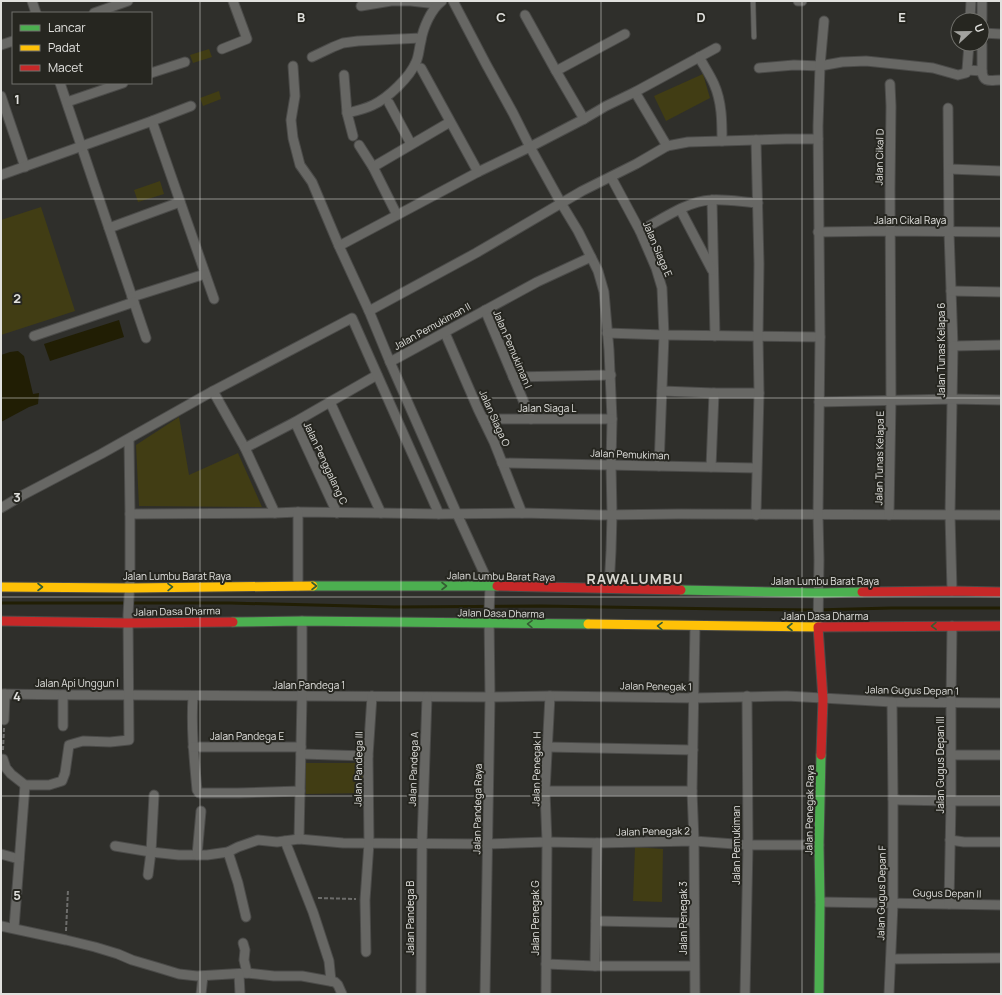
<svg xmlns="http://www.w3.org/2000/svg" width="1002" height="995" viewBox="0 0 1002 995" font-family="Manrope,sans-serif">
  <rect width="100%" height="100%" fill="#2f2f2b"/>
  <g fill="#413d14">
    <polygon points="209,49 212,57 193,63 190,55"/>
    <polygon points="703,74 710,98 666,121 654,96"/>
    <polygon points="219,91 221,99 203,106 200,98"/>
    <polygon points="160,181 164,194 138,202 134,190"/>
    <polygon points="41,207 75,311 1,335 1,220"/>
    <polygon points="179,417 189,475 238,453 262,507 139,506 136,445"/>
    <polygon points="305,763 363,763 363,793 306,794"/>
    <polygon points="635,847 663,849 662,902 633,901"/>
  </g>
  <g fill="#211e04">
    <polygon points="119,320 124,337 50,361 44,344"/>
    <polygon points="18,351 24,356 33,394 39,393 38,404 29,407 1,422 1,355 10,352"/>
  </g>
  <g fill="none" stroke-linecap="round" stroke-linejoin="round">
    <polyline stroke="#211e04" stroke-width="3" points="1,603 230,603 394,607 541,606 726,609 815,610 891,608 1001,608"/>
    <defs>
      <polyline id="lane" points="753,1 754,37"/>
      <g id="street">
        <polyline points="32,1 36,13"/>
        <polyline points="453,1 486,64 513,113 530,147 561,203 578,231 598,271 604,292 609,350 612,419 611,464 612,514 611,551 609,588"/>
        <polyline points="798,1 802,1"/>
        <polyline points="361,6 391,1 411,1 437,4"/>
        <polyline points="94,13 128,1"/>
        <polyline points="525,15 556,71 584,119"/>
        <polyline points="970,20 971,1"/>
        <polyline points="982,20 982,1"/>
        <polyline points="982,33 1001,34"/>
        <polyline points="1,45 13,41"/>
        <polyline points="222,49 247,39 233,1"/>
        <polyline points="312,57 333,47 343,43 358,41 421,38"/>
        <path d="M699,57C704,66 710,75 714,84C722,102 722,122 722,141"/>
        <polyline points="293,66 295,96 291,120 293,138 300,165 312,182 339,246 369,311 390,362 457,514 490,586 489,614 490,697 485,994"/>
        <polyline points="421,68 478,172"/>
        <polyline points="759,68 794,65 820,66 842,62 866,61 933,68 958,75 966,73 967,70 969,44"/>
        <polyline points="967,70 982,71 982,44"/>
        <polyline points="556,71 625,34"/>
        <path d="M982,71C983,84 991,80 1001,80"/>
        <polyline points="151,73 185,62"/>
        <polyline points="344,75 347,113"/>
        <polyline points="60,83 146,338"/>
        <polyline points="635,92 667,146 688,142 786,139 818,139"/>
        <polyline points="1,96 25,167"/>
        <polyline points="67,102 123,83"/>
        <polyline points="389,103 411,144"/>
        <polyline points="948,108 949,232 953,346 950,515 952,591"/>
        <polyline points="152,121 214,299"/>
        <path d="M353,136L347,113C356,111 365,109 373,105C388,98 410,77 416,62C419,56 419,48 421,41C423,28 431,9 442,1"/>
        <polyline points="359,145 373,167"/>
        <polyline points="949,169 1001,171"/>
        <polyline points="1,175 152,121 191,106"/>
        <polyline points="611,177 640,231 656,268 662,288 664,335 659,466"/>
        <polyline points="712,200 715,336"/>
        <polyline points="680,209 712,270"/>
        <polyline points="397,215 373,167 450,122"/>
        <polyline points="109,228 180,202"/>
        <path d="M640,231C661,220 687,201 711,200C725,199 743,202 758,203"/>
        <polyline points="818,232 890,231 1001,232"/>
        <polyline points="339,246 478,172 530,147 584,119 606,106 635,92 716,48"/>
        <polyline points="951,291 1001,292"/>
        <polyline points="132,297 205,274"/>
        <polyline points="485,310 531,419"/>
        <polyline points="369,311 476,253 582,191 636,164 667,146"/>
        <polyline points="445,333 478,409 494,442 522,513"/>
        <polyline points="607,333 664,335 820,337"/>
        <polyline points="34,336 134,302"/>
        <polyline points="953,346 1001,345"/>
        <polyline points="390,362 537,282 591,257"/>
        <polyline points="513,377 611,375"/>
        <polyline points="213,391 245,448 275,513"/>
        <polyline points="662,391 714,393 759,393"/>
        <polyline points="330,402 381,513"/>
        <polyline points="819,402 952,399 1001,400"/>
        <polyline points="483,419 612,419"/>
        <polyline points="295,422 337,513"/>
        <polyline points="245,448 295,422 377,375"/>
        <polyline points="502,463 756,468"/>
        <polyline points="711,467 714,393"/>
        <polyline points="1,508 23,495 101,454 213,391 352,318 439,514"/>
        <polyline points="130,514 275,513 298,512 381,513 439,514 522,513 602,515 678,514 1001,515"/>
        <polyline points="756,515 759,393 758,336 759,264 756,140"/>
        <polyline points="889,515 891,400 890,189 891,106 890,84"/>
        <polyline points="298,586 298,512"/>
        <polyline points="818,627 819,560 818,515 820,337 818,126 820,66 824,21"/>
        <polyline points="1,694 77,695 127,695 490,697 550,696 694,698 787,696 892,702 1001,703"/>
        <path d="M193,696C191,727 194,758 197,790L199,793H238L300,791"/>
        <polyline points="892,702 893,799"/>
        <polyline points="4,720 5,694"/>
        <polyline points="63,726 63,695"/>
        <polyline points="193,747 301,747"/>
        <polyline points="547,747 693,750"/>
        <polyline points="301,754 368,756"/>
        <polyline points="951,755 1001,755"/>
        <polyline points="3,759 6,768 11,774 25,785 49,785 62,781 65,773 69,745 83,741 110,742 129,740 128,615 130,580 130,514 129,439"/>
        <polyline points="545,791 692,791"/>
        <polyline points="299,839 302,696 302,621"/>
        <polyline points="950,840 964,842 1001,842"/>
        <polyline points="285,841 313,912 329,961 331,981"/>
        <polyline points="115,846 151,852 179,855 207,855 228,852 238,847 258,840 277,842 299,839 343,843 488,844 547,842 597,843 694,841 748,845 819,845"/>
        <polyline points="228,852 238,883 246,917"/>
        <polyline points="1,854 19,859"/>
        <polyline points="197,855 201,811"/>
        <polyline points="148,875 151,852 154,795"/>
        <polyline points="820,902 1001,905"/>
        <polyline points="949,904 951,801 951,702 952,626"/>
        <polyline points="596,921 694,923"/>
        <polyline points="1,926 66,940 95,947 118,954 132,960 156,967 179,974 197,976 247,973 274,976 302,976 335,982 338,985 342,994"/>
        <polyline points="14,928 25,785"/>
        <polyline points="243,943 245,950 244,960 247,973"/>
        <polyline points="366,952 365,900 369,843 368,756 372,696"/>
        <polyline points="891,959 1001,958"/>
        <polyline points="546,964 595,966 694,966"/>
        <polyline points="595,966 597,843"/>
        <polyline points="239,974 240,994"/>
        <polyline points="201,994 203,976"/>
        <polyline points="421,994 422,843 427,697"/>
        <polyline points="546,994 547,842 545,791 550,696"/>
        <polyline points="695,994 694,841 692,791 695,626"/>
        <polyline points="745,994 748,845 747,696"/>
        <polyline points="889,994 893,904 893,799 899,800 951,801 1001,801"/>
      </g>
      <g id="fast">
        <polyline points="313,586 497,586"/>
        <polyline points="681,590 819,593 862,592"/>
        <polyline points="233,622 302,621 588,624"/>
        <polyline points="819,994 820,902 819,845 821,755"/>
      </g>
      <g id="slow">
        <polyline points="1,587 130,588 313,586"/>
        <polyline points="588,624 819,627"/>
      </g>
      <g id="jam">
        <polyline points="497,586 681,590"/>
        <polyline points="862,592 952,591 1001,592"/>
        <polyline points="1,621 128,623 233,622"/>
        <polyline points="818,627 823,699 821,755"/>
        <polyline points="819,627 1001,626"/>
      </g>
    </defs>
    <use href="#lane" stroke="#4b4b49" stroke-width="6"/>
    <use href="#street" stroke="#4b4b49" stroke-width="11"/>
    <use href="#fast" stroke="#4b4b49" stroke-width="11"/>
    <use href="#slow" stroke="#4b4b49" stroke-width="11"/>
    <use href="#jam" stroke="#4b4b49" stroke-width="11"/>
    <g stroke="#6d6d6b" stroke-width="2" stroke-dasharray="4 2" stroke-linecap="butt">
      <polyline points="3,750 4,728"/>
      <polyline points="318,898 356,899"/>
      <polyline points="66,931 68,890"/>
    </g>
    <use href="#lane" stroke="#676764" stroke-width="4.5"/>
    <use href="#street" stroke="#676764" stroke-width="9"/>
    <use href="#fast" stroke="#4caf50" stroke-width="9"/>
    <use href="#slow" stroke="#ffc107" stroke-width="9"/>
    <use href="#jam" stroke="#c62828" stroke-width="9"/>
  </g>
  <defs><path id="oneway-chevron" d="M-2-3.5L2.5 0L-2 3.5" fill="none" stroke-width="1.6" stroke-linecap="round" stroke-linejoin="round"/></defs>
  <g stroke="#355d33">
    <use href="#oneway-chevron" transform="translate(314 586)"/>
    <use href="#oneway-chevron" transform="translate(444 586)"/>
    <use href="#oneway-chevron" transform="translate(40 587)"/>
    <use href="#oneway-chevron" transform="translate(170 587) rotate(-1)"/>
    <use href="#oneway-chevron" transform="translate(530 624) rotate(-179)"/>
    <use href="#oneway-chevron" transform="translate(660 626) rotate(-179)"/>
    <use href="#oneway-chevron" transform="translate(934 626) rotate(179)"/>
    <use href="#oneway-chevron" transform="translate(790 627) rotate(-180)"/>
  </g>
  <path fill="none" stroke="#e1e1de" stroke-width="1" stroke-opacity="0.55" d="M200,1V994M401,1V994M601,1V994M802,1V994M1,199H1001M1,398H1001M1,597H1001M1,796H1001"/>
  <g text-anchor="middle" stroke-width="4" stroke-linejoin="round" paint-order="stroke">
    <g font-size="10" fill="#e1e1de" stroke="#262620">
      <text transform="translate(879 157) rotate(-89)" y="4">Jalan Cikal D</text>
      <text x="910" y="224">Jalan Cikal Raya</text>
      <text transform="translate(658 249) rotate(67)" y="4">Jalan Siaga E</text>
      <text transform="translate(432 326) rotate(-29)" y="4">Jalan Pemukiman II</text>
      <text transform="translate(513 349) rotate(67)" y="4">Jalan Pemukiman I</text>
      <text transform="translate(941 350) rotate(-90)" y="4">Jalan Tunas Kelapa 6</text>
      <text x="547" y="412">Jalan Siaga L</text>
      <text transform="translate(495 418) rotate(66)" y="4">Jalan Siaga O</text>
      <text transform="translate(630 454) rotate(2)" y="4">Jalan Pemukiman</text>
      <text transform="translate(879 458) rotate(-89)" y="4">Jalan Tunas Kelapa E</text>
      <text transform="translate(326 463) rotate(65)" y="4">Jalan Penggalang C</text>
      <text x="177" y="580">Jalan Lumbu Barat Raya</text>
      <text transform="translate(501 576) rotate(1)" y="4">Jalan Lumbu Barat Raya</text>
      <text x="825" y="585">Jalan Lumbu Barat Raya</text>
      <text transform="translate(177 611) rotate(-1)" y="4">Jalan Dasa Dharma</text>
      <text transform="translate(501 613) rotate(1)" y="4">Jalan Dasa Dharma</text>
      <text x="825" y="620">Jalan Dasa Dharma</text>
      <text x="77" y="687">Jalan Api Unggun I</text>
      <text x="309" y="689">Jalan Pandega 1</text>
      <text transform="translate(656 686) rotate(1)" y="4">Jalan Penegak 1</text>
      <text transform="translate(912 690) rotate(1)" y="4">Jalan Gugus Depan 1</text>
      <text x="247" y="740">Jalan Pandega E</text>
      <text transform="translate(940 765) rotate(-90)" y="4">Jalan Gugus Depan III</text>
      <text transform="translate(358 769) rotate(-89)" y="4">Jalan Pandega III</text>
      <text transform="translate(413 769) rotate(-88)" y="4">Jalan Pandega A</text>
      <text transform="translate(536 769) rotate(-89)" y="4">Jalan Penegak H</text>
      <text transform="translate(477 809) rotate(-89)" y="4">Jalan Pandega Raya</text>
      <text transform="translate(809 810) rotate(-89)" y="4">Jalan Penegak Raya</text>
      <text transform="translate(653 831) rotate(-1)" y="4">Jalan Penegak 2</text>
      <text transform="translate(736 845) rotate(-90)" y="4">Jalan Pemukiman</text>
      <text transform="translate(881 893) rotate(-89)" y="4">Jalan Gugus Depan F</text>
      <text transform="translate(947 893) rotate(1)" y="4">Gugus Depan II</text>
      <text transform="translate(410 918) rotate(-90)" y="4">Jalan Pandega B</text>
      <text transform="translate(535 918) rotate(-90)" y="4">Jalan Penegak G</text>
      <text transform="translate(683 918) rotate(-90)" y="4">Jalan Penegak 3</text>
    </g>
    <g font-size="14" font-weight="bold" letter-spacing="1" fill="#d8d7d0" stroke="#262620">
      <text x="635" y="584">RAWALUMBU</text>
    </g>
  </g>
  <g font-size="13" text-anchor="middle" font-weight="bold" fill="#e1e1de" stroke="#262620" stroke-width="4" stroke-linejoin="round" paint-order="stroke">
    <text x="301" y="22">B</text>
    <text x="501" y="22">C</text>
    <text x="701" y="22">D</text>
    <text x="902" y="22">E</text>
    <text x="17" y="104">1</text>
    <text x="17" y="303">2</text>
    <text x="17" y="502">3</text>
    <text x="17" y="701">4</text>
    <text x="17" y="900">5</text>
  </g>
  <rect width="1002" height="995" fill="none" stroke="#e1e1de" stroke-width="4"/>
  <rect x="12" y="12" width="140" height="72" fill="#262620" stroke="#71716c"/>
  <rect x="20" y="25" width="20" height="6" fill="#4caf50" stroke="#71716c"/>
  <text x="48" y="32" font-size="12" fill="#e1e1de">Lancar</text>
  <rect x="20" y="45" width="20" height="6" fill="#ffc107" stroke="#71716c"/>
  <text x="48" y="52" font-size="12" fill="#e1e1de">Padat</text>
  <rect x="20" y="65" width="20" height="6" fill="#c62828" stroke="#71716c"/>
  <text x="48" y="72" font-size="12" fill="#e1e1de">Macet</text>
  <g transform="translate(970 32) rotate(68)"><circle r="19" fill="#262620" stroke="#71716c"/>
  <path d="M0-3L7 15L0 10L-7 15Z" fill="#a3a39f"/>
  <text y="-6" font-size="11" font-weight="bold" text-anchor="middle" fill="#e1e1de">U</text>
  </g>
</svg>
